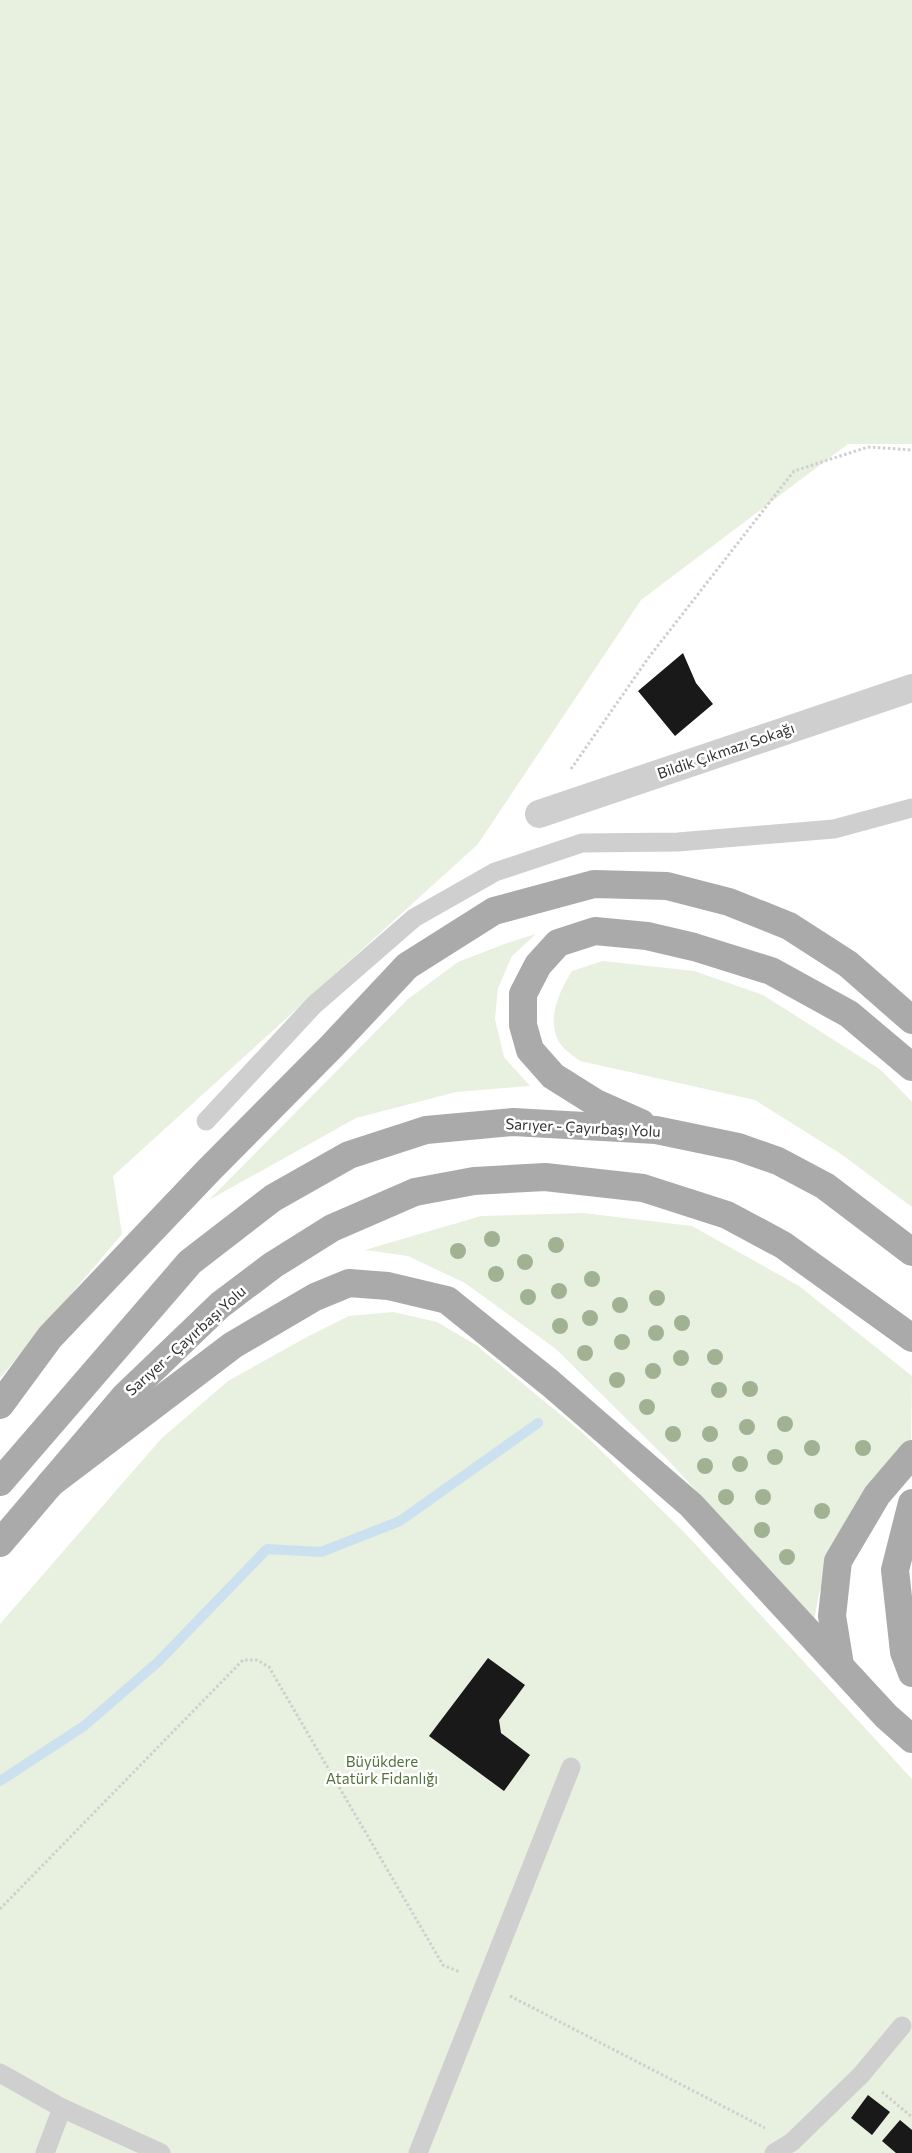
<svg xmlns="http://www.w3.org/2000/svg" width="912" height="2153" viewBox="0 0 912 2153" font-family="Commissioner,sans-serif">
  <rect width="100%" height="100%" fill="#fff"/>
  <g fill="#e8f0df">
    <polygon points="0,0 912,0 912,444 848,444 641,600 478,844 113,1176 122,1234 0,1378"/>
    <polygon points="536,934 512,956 498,988 495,1019 504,1057 530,1086 456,1092 356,1118 209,1200 408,999 458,962 507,943"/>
    <path d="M603,961L694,971L763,995L881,1070L912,1102V1207L841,1154L755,1100L580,1061C574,1056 566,1051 562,1046C544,1023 559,992 572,971Z"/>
    <polygon points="583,1213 692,1226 799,1286 912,1376 911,1448 831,1566 819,1593 814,1621 670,1462 556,1349 465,1283 408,1256 365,1250 481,1216"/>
    <polygon points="393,1312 437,1322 476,1345 584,1434 684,1532 912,1779 912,2153 0,2153 0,1624 161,1439 228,1381 307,1337 349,1316"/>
  </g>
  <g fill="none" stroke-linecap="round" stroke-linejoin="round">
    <polyline stroke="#cbe1f0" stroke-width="10" points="0,1781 84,1726 158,1662 267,1549 321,1552 400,1521 538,1423"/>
  </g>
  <g fill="#191919">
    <polygon points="683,653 696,683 713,704 675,736 638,691"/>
    <polygon points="488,1658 525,1685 499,1720 501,1733 530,1755 504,1791 429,1736"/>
    <polygon points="868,2095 890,2112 872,2135 851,2118"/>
    <polygon points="900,2120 912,2130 912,2153 896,2153 882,2141"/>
  </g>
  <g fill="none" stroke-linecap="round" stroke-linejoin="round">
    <g stroke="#cfcfcf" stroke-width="3" stroke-dasharray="2.5 2.5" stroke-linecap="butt">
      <polyline points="571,769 649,657 794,471 868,447 912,450"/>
      <polyline points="0,1909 243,1660 257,1660 269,1667 443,1965 460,1972"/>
      <polyline points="510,1996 765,2128"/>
      <polyline points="882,2092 912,2117"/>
    </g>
    <g stroke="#cfcfcf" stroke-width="19">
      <polyline points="206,1121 314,1005 414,918 495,872 582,843 678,842 834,829 912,808"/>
      <polyline points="0,2073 62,2108 161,2153"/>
      <polyline points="45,2153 62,2108"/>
      <polyline points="418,2153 571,1767"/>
      <polyline points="774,2153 792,2142 861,2075 902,2026"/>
    </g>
    <polyline stroke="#cfcfcf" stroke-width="28" points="539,814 912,688"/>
    <g stroke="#aaa" stroke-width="28">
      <polyline points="641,1123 596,1103 553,1076 530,1050 523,1025 523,994 538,965 558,943 595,931 647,936 694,947 771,971 849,1014 912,1067"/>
      <polyline points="0,1405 50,1337 208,1171 332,1046 407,966 494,911 594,884 667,886 729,902 789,926 848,964 912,1020"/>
      <polyline points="0,1482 190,1262 273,1198 349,1155 426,1130 513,1122 656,1130 738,1147 778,1161 825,1186 912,1252"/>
      <polyline points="51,1483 233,1345 315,1297 349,1283 388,1286 447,1300 550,1383 691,1505 886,1716 912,1739"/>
      <polyline points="912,1503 895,1570 904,1652 912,1673"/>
      <polyline points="0,1543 125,1396 220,1305 273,1265 332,1228 415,1192 474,1181 545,1177 643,1188 727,1215 783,1245 912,1338"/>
      <polyline points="840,1665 832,1616 838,1561 877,1495 912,1454"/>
    </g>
  </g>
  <g fill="#a1b293">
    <circle cx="492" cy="1239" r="8"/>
    <circle cx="556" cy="1245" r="8"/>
    <circle cx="458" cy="1251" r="8"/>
    <circle cx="525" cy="1262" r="8"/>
    <circle cx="496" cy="1274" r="8"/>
    <circle cx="592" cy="1279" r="8"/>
    <circle cx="559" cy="1291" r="8"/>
    <circle cx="528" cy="1297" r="8"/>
    <circle cx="657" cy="1298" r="8"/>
    <circle cx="620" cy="1305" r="8"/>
    <circle cx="590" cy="1318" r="8"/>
    <circle cx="682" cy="1323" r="8"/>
    <circle cx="560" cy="1326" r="8"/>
    <circle cx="656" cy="1333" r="8"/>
    <circle cx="622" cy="1342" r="8"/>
    <circle cx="585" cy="1353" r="8"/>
    <circle cx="715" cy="1357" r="8"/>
    <circle cx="681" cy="1358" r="8"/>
    <circle cx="653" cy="1371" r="8"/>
    <circle cx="617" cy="1380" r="8"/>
    <circle cx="750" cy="1389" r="8"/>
    <circle cx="719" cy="1390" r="8"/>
    <circle cx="647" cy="1407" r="8"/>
    <circle cx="785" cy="1424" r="8"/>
    <circle cx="747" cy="1427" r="8"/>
    <circle cx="673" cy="1434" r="8"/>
    <circle cx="710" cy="1434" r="8"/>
    <circle cx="812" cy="1448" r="8"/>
    <circle cx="863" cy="1448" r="8"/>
    <circle cx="775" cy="1457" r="8"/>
    <circle cx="740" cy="1464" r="8"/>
    <circle cx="705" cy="1466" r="8"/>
    <circle cx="726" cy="1497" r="8"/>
    <circle cx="763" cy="1497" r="8"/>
    <circle cx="822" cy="1511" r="8"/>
    <circle cx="762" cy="1530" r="8"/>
    <circle cx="787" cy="1557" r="8"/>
  </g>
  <g text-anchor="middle" stroke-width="5" stroke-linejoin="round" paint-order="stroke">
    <g font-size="15" fill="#323232" stroke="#fff">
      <text transform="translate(726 751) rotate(-19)" y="5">Bildik Çıkmazı Sokağı</text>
      <text transform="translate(583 1128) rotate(3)" y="5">Sarıyer - Çayırbaşı Yolu</text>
      <text transform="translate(186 1341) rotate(-42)" y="5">Sarıyer - Çayırbaşı Yolu</text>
    </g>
    <g font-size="15" fill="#54733a" stroke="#fff">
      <text x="382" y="1767">Büyükdere<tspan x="382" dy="17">Atatürk Fidanlığı</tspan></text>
    </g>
  </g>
</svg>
